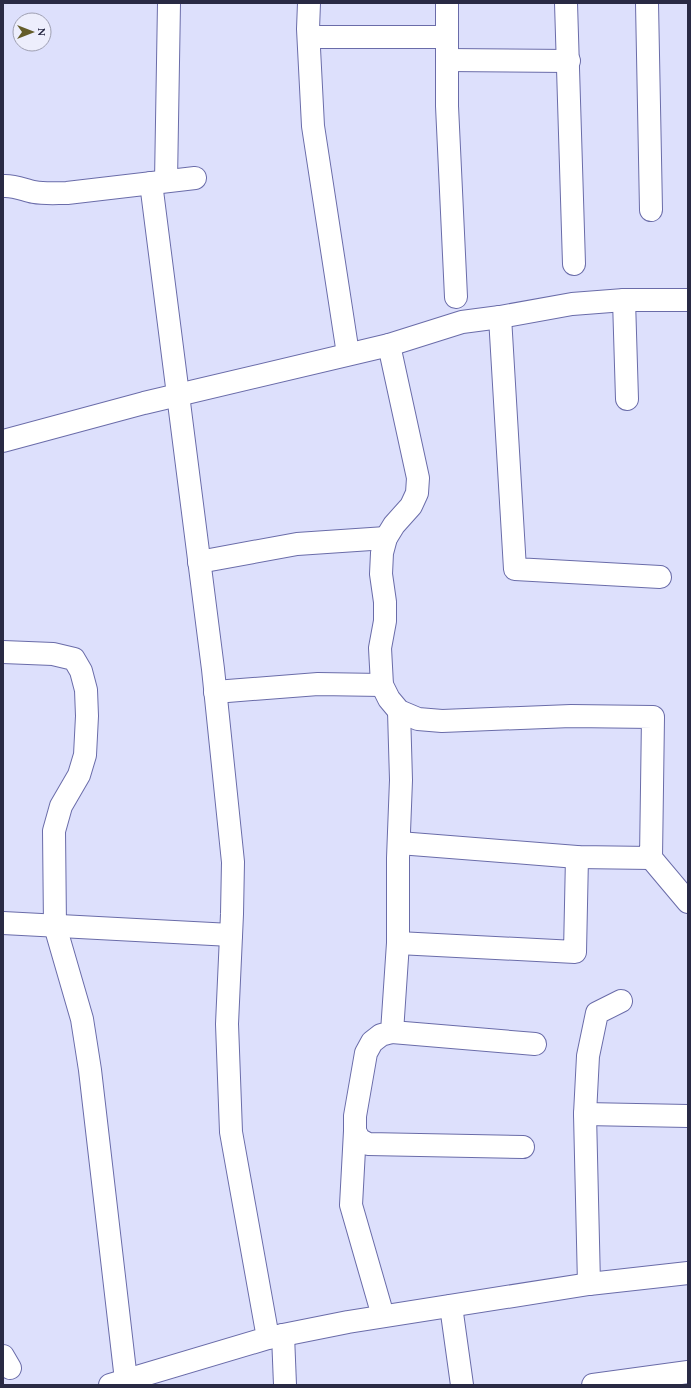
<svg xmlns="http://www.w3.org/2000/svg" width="691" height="1388" viewBox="0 0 691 1388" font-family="Spectral,serif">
  <rect width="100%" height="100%" fill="#dde0fc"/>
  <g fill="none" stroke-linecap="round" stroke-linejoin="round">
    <defs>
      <g id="minor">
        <polyline points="309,3 308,29 313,126 348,354"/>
        <polyline points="447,3 447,106 456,297"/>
        <polyline points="566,3 574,264"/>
        <polyline points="647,3 651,210"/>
        <polyline points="309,37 447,37"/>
        <polyline points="447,60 569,61"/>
        <polyline points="166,181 169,3"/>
        <polyline points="151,183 213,669 233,862 232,914 227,1024 231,1132 268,1338"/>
        <path d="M3,186C14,185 24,190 34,192C45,194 56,193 67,193L195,178"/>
        <polyline points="624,300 627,399"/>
        <polyline points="500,317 515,569 660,577"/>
        <polyline points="389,345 418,478 417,493 411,506 394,525 386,538 382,553 381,574 385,602 385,621 380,648 382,685 389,699 399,711 418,719 442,721 571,716 653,717 651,858 577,857 399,843"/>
        <polyline points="3,441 144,403 389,345 462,322 500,317 572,304 624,300 688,300"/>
        <polyline points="199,562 297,544 386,538"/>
        <polyline points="3,652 53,654 74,659 81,671 86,690 87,716 85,755 79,775 61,806 54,831 55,926 82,1019 90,1070 126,1380"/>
        <polyline points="215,692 318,684 382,685"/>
        <polyline points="399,711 401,780 398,858 398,943 392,1032 381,1035 372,1042 366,1053 355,1116 355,1131 359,1139 368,1144 523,1147"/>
        <polyline points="651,858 688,902"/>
        <polyline points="3,923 231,935"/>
        <polyline points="398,943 575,952 577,857"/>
        <polyline points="392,1032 535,1044"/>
        <polyline points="585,1114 688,1116"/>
        <polyline points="355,1131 351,1205 383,1316"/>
        <polyline points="589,1284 585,1114 588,1056 597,1013 621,1001"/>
        <polyline points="451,1306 462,1385"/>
        <polyline points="283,1335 285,1385"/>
        <polyline points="3,1356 10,1368"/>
        <polyline points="110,1385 268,1338 348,1322 589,1284 688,1273"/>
        <polyline points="593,1385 688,1372"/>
      </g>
    </defs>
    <use href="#minor" stroke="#6a6ca9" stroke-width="24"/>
    <use href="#minor" stroke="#fff" stroke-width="22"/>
  </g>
  <rect width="691" height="1388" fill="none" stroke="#292a44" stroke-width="8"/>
  <g transform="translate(32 32) rotate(90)"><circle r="19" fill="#edeefc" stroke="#9fa0b2"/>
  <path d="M0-3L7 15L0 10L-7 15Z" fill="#645d29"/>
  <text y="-6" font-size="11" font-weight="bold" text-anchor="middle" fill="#292a44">N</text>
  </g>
</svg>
